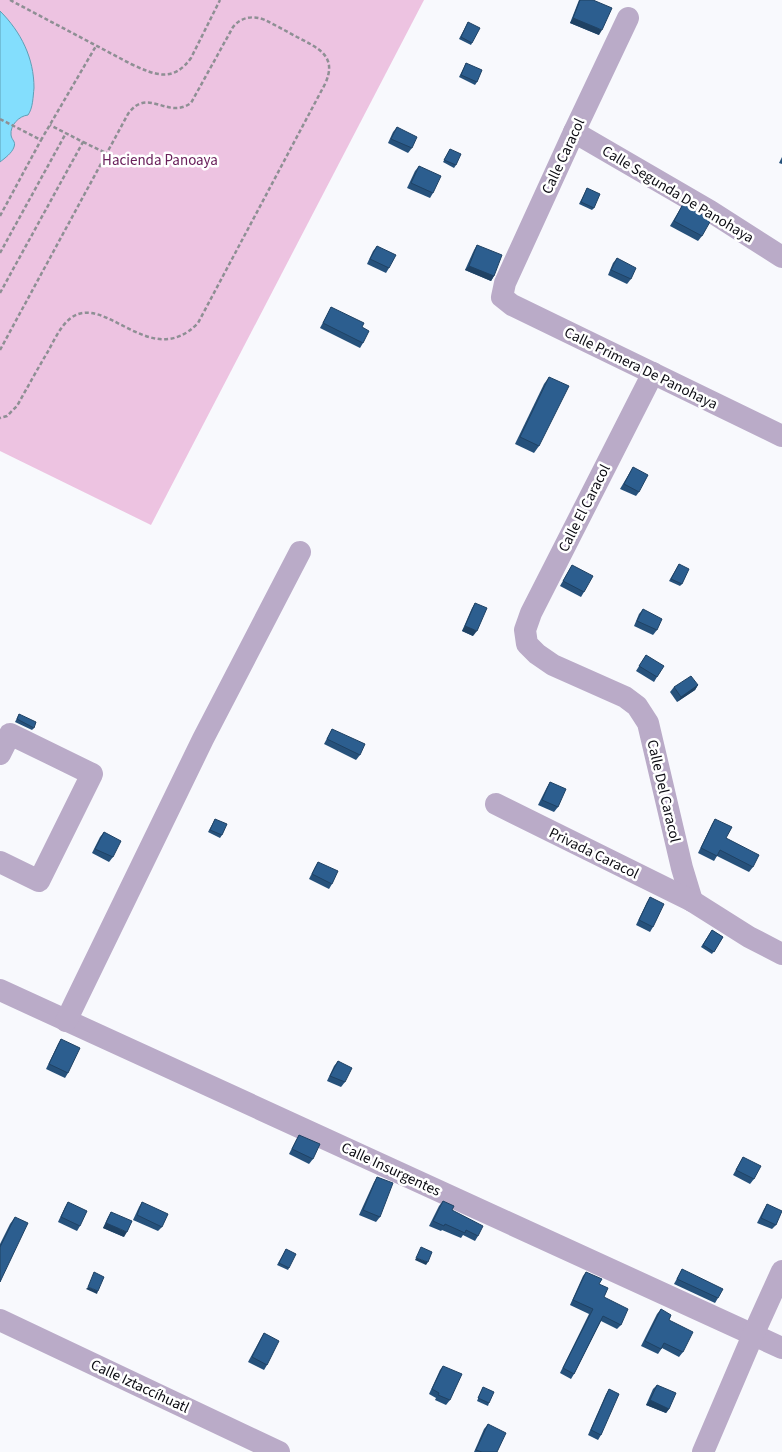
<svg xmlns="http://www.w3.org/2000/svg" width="782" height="1452" viewBox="0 0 782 1452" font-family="'Source Sans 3',sans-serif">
  <rect width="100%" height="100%" fill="#f8f9fd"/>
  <polygon fill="#edc3e1" points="0,0 424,0 151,525 0,451"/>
  <path fill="#83defd" stroke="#5f9fb6" d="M0,11C21,32 34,58 34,88C33,97 33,108 28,115C19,116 10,125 11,135C12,141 16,141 14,147C12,153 5,158 0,162Z"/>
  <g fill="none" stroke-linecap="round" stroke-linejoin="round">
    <g stroke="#8e8f94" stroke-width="2.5" stroke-dasharray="4 2.5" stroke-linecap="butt">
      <path d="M10,0L131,64C155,75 173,83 191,58L220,0"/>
      <polyline points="0,119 41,140 96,46"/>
      <polyline points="83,142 106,153"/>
      <polyline points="0,216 41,140"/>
      <polyline points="0,253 66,133"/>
      <polyline points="0,293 83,142 50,125"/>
      <path d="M0,350L128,114C148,86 167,120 191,103L233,27C241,17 253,15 265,20C275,25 286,31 297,37C318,48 338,56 325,84L198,323C151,372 105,292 71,318C60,326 54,341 47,353C37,370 27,388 17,406L7,416L0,418"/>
    </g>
    <g stroke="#baabc8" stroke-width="22">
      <polyline points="628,18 574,132 505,283 502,297 512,305 782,436"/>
      <polyline points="574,132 710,211 782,257"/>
      <polyline points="653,373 531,613 525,630 527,644 537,654 553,665 625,697 637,706 648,723 682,868 692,901"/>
      <polyline points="0,754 10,734 92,774 39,881 0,862"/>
      <polyline points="496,804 692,901 749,937 782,954"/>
      <polyline points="0,990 782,1348"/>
      <polyline points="66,1021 203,739 300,552"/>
      <polyline points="0,1320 279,1452"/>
      <polyline points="703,1452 753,1335 782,1271"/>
    </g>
  </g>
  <g fill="#26517b">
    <polygon points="579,0 593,0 599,35 570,23"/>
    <polygon points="468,22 472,43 471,45 459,39"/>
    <polygon points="466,63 477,82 475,85 459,77"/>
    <polygon points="397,127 412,148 408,153 388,143 393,132"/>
    <polygon points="450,149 456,165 454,168 443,162"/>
    <polygon points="782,157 782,164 779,163"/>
    <polygon points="419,166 433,193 430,198 407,188 415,171"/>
    <polygon points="587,188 594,208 592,210 579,204"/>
    <polygon points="683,204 702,236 698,241 670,226"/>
    <polygon points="477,245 494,276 491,281 465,270 474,250"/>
    <polygon points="377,246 389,268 386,273 367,264 373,251"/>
    <polygon points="617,258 631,279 627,284 608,275 613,263"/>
    <polygon points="331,307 362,327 363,343 360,348 320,328"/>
    <polygon points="549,377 539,446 534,453 515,444 544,384"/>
    <polygon points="633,467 639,492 636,496 620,489"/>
    <polygon points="679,564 682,584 680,586 669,581"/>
    <polygon points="572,565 584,592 581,597 560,586"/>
    <polygon points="475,603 473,636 462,631 472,608"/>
    <polygon points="643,609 657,630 653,635 634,626 639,614"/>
    <polygon points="646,655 657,677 654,682 636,671"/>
    <polygon points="698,685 695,690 677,702 670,692 674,687"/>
    <polygon points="19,714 34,728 32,730 15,722"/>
    <polygon points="332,729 360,755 356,760 324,744"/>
    <polygon points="550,782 558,807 554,812 538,805 547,787"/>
    <polygon points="215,819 222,835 220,838 208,832"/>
    <polygon points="715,819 726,838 753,867 749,872 717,856 714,861 698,853 712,824"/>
    <polygon points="104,832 113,857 109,862 92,853 100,837"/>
    <polygon points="318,862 332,884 329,889 309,879 315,867"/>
    <polygon points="650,897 653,927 650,932 636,925 647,902"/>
    <polygon points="712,930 723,937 712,954 701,947"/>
    <polygon points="61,1039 68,1073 65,1078 46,1069 58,1044"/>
    <polygon points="338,1061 345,1082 341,1087 327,1081 334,1066"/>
    <polygon points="299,1135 313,1159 309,1164 289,1154 296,1140"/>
    <polygon points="743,1157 754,1179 750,1184 733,1175"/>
    <polygon points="377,1177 380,1217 376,1222 359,1215 374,1182"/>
    <polygon points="443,1201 478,1236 475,1241 463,1235 461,1238 442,1230 441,1231 429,1226 439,1206"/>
    <polygon points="68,1202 80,1226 77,1231 58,1222 65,1207"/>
    <polygon points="142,1202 162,1227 158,1231 133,1220 139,1207"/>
    <polygon points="767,1204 776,1225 772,1229 757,1223 764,1209"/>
    <polygon points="111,1212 124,1237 103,1228 108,1217"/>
    <polygon points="15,1217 0,1282 0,1244 10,1224"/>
    <polygon points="286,1249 289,1268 288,1270 277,1265"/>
    <polygon points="682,1269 718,1298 715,1303 674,1284"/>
    <polygon points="586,1272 599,1284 604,1297 621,1325 617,1329 601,1321 574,1374 571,1379 560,1373 589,1314 570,1305 583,1276"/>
    <polygon points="661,1309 669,1320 683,1352 679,1357 662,1348 658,1354 641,1346 657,1314"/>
    <polygon points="264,1333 267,1365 264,1370 248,1362 261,1338"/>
    <polygon points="443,1366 450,1400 446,1405 435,1400 436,1398 429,1394 440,1370"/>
    <polygon points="657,1385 669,1409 666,1413 646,1405 653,1389"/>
    <polygon points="483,1387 489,1403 488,1406 477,1401"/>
    <polygon points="609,1389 601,1435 598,1440 588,1435 606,1394"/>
    <polygon points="488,1424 497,1452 474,1452 484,1429"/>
  </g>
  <g fill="#1f4264">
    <polygon points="573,18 602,30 599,35 570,23"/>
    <polygon points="469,266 494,276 491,281 465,270"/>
    <polygon points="465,626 477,631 473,636 462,631"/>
    <polygon points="698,685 695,690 677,702 681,697"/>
    <polygon points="106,1223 127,1232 124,1237 103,1228"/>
    <polygon points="416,1258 428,1262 426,1265 415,1260"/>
    <polygon points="88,1287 98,1291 97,1294 86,1289"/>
    <polygon points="650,1400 669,1409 666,1413 646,1405"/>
  </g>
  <g fill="#2c5e8f" stroke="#1f4264">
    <polygon points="580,0 593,0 612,8 602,30 573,18"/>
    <polygon points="468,22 480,28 472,43 461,37"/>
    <polygon points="466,63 482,70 477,82 461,75"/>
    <polygon points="397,127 417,137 412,148 391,139"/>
    <polygon points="450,149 461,154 456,165 444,160"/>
    <polygon points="419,166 441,176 433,193 411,183"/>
    <polygon points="587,188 600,194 594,208 581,202"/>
    <polygon points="683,204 711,220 702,236 674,221"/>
    <polygon points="477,245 502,255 494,276 469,266"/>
    <polygon points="377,246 396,255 389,268 370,259"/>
    <polygon points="617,258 636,268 631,279 611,270"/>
    <polygon points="331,307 364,323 362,327 369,331 363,343 323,323"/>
    <polygon points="549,377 569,386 539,446 520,437"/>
    <polygon points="633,467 648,475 639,492 624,484"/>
    <polygon points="679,564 689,569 682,584 671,579"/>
    <polygon points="572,565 593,576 584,592 563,581"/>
    <polygon points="475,603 487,608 477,631 465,626"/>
    <polygon points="643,609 662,619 657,630 637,621"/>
    <polygon points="646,655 664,666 657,677 639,666"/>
    <polygon points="691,676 698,685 681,697 674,687"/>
    <polygon points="19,714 36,722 34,728 17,719"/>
    <polygon points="332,729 365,744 360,755 327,739"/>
    <polygon points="550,782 566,789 558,807 542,800"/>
    <polygon points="215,819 227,824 222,835 210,830"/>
    <polygon points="715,819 732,827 726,838 759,855 753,867 720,850 717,856 701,848"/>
    <polygon points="104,832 121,841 113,857 95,849"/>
    <polygon points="318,862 338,871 332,884 312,874"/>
    <polygon points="650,897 664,904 653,927 639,920"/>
    <polygon points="712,930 723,937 714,952 703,945"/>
    <polygon points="61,1039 80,1048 68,1073 49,1064"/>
    <polygon points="338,1061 352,1068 345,1082 330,1076"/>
    <polygon points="299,1135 320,1144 313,1159 292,1149"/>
    <polygon points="743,1157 761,1166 754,1179 736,1170"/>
    <polygon points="377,1177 393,1183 380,1217 363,1210"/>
    <polygon points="443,1201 454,1206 452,1210 483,1226 478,1236 466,1230 465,1233 445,1224 444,1226 433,1221"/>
    <polygon points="68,1202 87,1211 80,1226 61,1217"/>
    <polygon points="142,1202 168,1214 162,1227 137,1215"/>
    <polygon points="767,1204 782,1211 776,1225 761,1218"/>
    <polygon points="111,1212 132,1221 127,1232 106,1223"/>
    <polygon points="15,1217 28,1223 0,1282 0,1247"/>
    <polygon points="421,1247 432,1252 428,1262 416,1258"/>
    <polygon points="286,1249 296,1254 289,1268 279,1263"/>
    <polygon points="682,1269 723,1289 718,1298 677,1279"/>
    <polygon points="94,1272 104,1277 98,1291 88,1287"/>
    <polygon points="586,1272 602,1279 599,1284 608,1288 604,1297 628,1309 621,1325 603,1316 574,1374 563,1368 593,1309 573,1300"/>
    <polygon points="661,1309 671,1315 669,1320 693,1332 683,1352 664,1343 661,1349 645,1341"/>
    <polygon points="264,1333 279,1341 267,1365 252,1357"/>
    <polygon points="443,1366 462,1374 450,1400 438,1395 439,1393 432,1389"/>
    <polygon points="657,1385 676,1393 669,1409 650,1400"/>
    <polygon points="483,1387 494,1392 489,1403 478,1398"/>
    <polygon points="609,1389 619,1394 601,1435 591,1430"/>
    <polygon points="488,1424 506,1433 497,1452 482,1452 476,1450"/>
  </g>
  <g text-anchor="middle" stroke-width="5" stroke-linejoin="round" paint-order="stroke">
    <g font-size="15" fill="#0b0b12" stroke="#fff">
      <text transform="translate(563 156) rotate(-65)" y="5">Calle Caracol</text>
      <text transform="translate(678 194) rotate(31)" y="5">Calle Segunda De Panohaya</text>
      <text transform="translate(641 368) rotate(26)" y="5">Calle Primera De Panohaya</text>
      <text transform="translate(584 508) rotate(-63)" y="5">Calle El Caracol</text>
      <text transform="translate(664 791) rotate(77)" y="5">Calle Del Caracol</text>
      <text transform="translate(594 853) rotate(26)" y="5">Privada Caracol</text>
      <text transform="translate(391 1169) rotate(25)" y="5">Calle Insurgentes</text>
      <text transform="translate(140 1386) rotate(25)" y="5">Calle Iztaccíhuatl</text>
    </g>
    <g font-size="15" fill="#6a205b" stroke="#fff">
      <text x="160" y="165">Hacienda Panoaya</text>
    </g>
  </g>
</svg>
